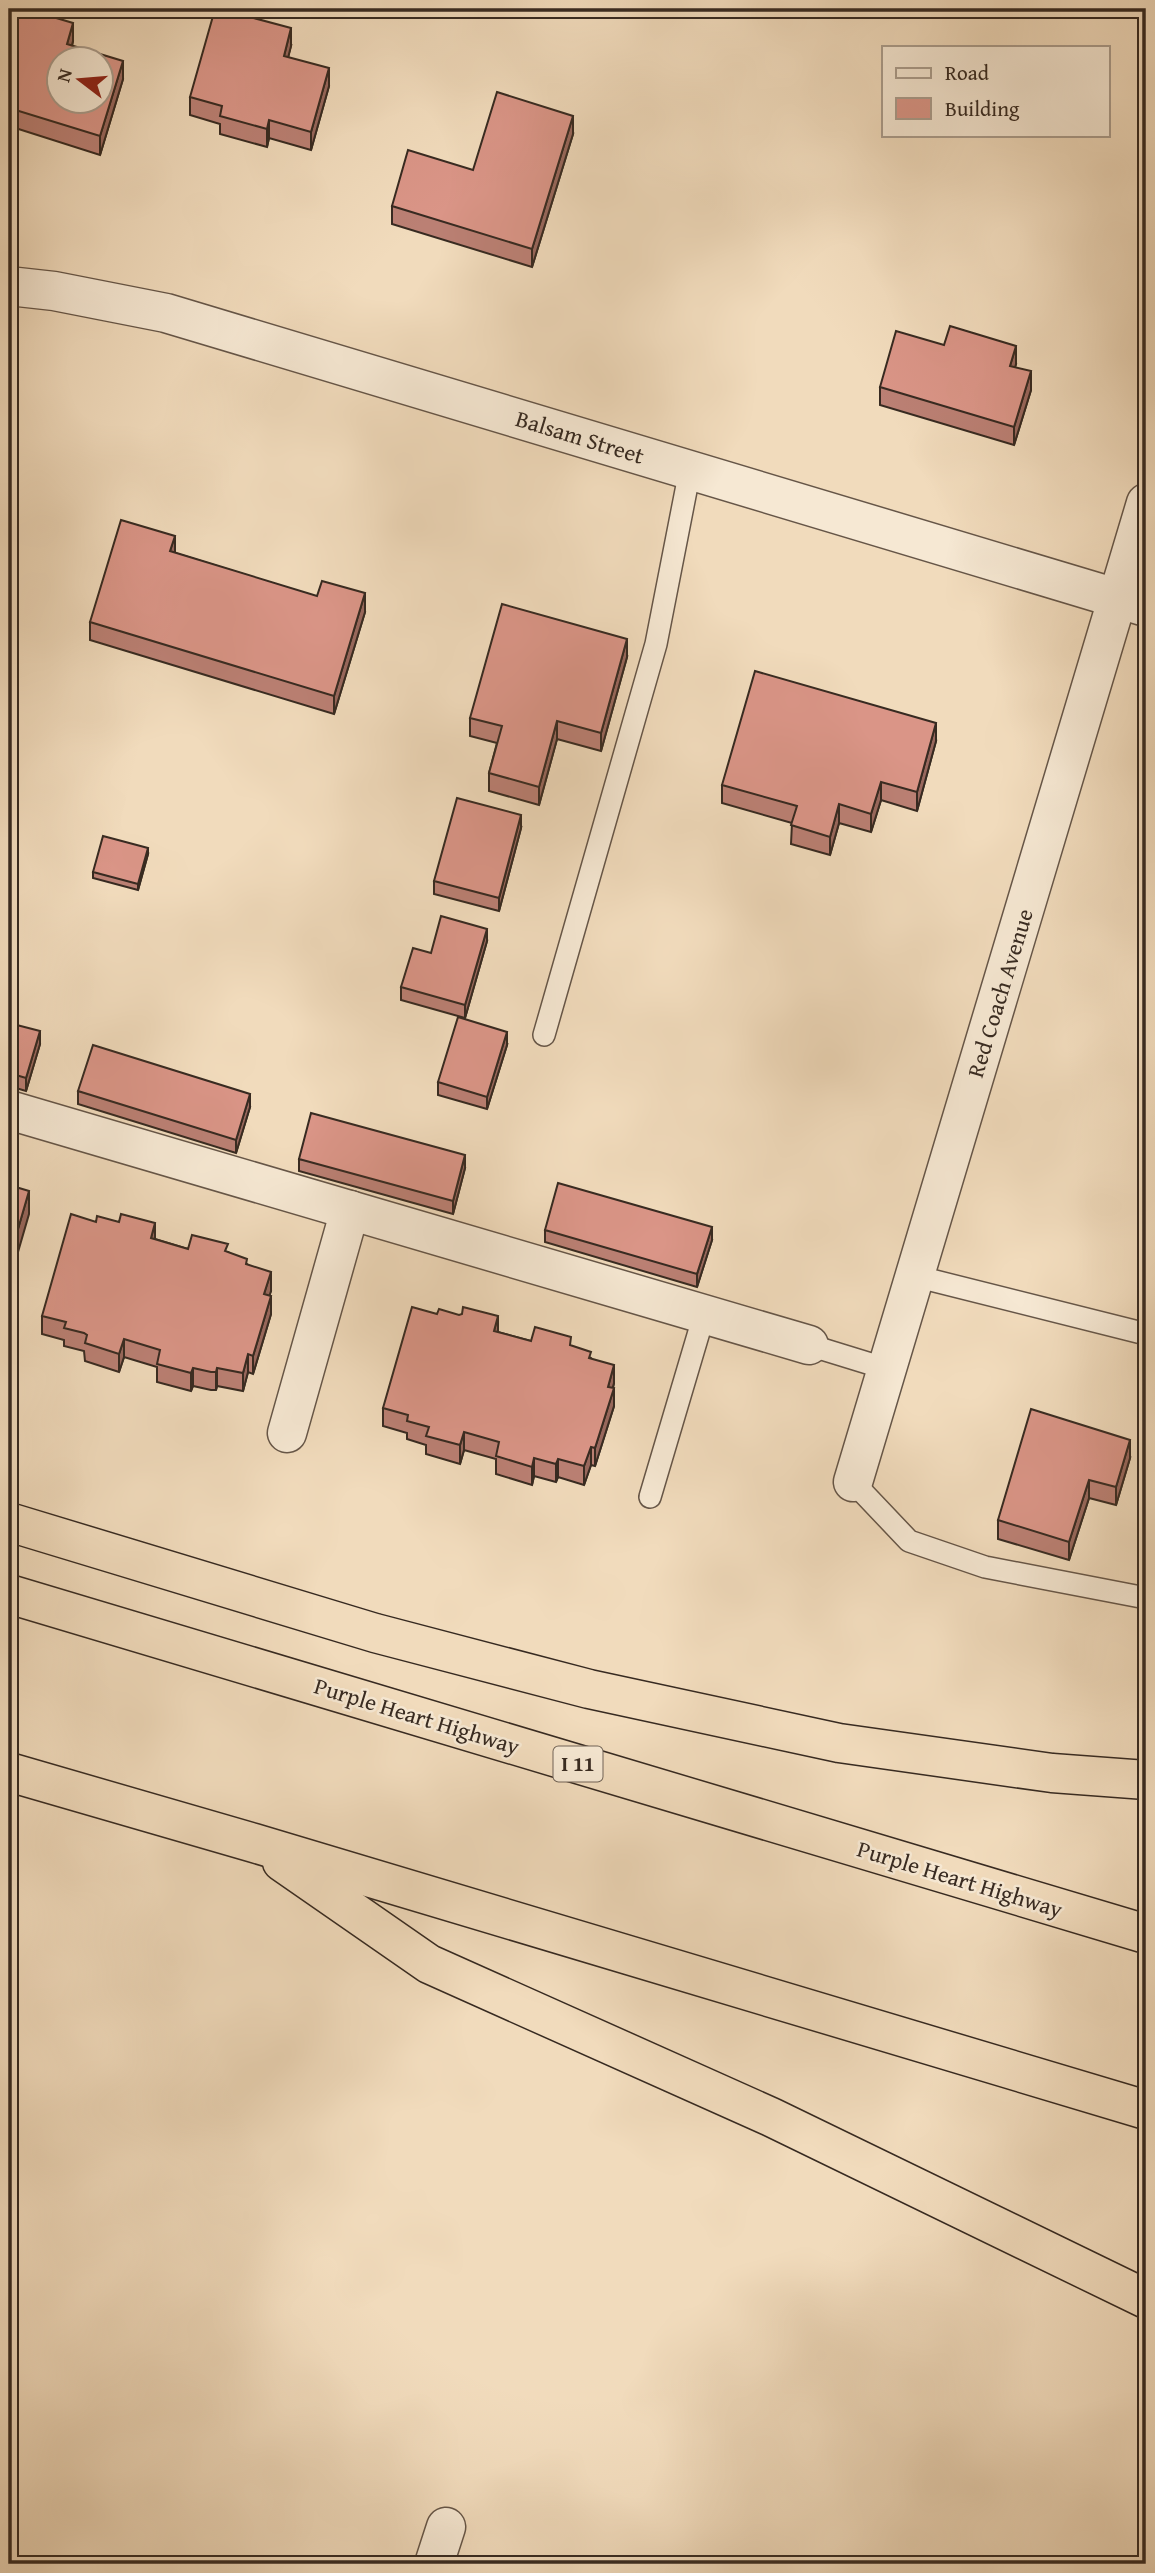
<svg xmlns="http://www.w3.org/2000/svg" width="1155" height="2573" viewBox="0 0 1155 2573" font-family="'Gentium Book Plus',serif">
  <rect width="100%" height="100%" fill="#f1dbbc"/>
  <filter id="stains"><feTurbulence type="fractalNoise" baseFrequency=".00286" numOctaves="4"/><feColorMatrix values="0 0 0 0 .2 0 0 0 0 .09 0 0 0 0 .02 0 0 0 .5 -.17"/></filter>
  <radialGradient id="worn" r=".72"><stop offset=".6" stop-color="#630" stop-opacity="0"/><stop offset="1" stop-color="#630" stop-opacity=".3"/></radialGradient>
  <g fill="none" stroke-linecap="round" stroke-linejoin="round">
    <defs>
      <g id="service">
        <polyline points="544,1035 656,644 690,470"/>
        <polyline points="915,1276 1146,1334"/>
        <polyline points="809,1345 887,1369"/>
        <polyline points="853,1482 909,1541 985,1567 1146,1598"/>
        <polyline points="650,1497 704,1315"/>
      </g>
      <g id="minor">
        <polyline points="9,286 54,291 166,313 1146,607"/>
        <polyline points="9,1110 809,1345"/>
        <polyline points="287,1433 350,1210"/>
        <polyline points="853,1482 1146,503"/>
        <polyline points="434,2564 446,2527"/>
      </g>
      <g id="motorway">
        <polyline points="9,1522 375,1633 589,1689 839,1743 1052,1773 1146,1780"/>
        <polyline points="9,1594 1146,1934"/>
        <polyline points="9,1772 254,1843 1146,2110"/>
        <polyline points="282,1862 429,1964 771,2117 1146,2299"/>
      </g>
    </defs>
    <use href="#service" stroke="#665648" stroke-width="24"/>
    <use href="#minor" stroke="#665648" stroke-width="41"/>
    <use href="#motorway" stroke="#372a21" stroke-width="41"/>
    <use href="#service" stroke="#f6e8d3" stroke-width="21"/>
    <use href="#minor" stroke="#f6e8d3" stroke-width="38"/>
    <use href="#motorway" stroke="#f1dbbc" stroke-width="38"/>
  </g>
  <g fill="#bb8074" stroke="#372a21" stroke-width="2">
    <polygon points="9,11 73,41 72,46 123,79 100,155 9,126"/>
    <polygon points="291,46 288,57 329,86 311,150 269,138 267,147 220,134 220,124 190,115 190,97"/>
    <polygon points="573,134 532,267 392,224 392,206 473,170"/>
    <polygon points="944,345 1016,364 1015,367 1031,390 1014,445 880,405 880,387"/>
    <polygon points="175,553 365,612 334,714 90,640 90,622"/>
    <polygon points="627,657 601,751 557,739 539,805 489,791 489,773 497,743 470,736 470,718"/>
    <polygon points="936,741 917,811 881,800 871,832 839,823 830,855 791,844 792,823 722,803 722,785"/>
    <polygon points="521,828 499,911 434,894 434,881"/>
    <polygon points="148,854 138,890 93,878 93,872"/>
    <polygon points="487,941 465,1018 401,1000 401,987 431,953"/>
    <polygon points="9,1023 40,1044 26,1091 9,1086"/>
    <polygon points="507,1045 487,1109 438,1095 438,1082"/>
    <polygon points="78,1091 250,1107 236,1153 78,1104"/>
    <polygon points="299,1159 465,1168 453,1214 299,1171"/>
    <polygon points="545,1230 712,1240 697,1287 545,1242"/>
    <polygon points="155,1239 188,1249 228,1252 247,1264 271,1291 269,1295 271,1314 253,1374 248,1372 243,1391 217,1386 216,1390 211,1390 193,1386 191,1391 157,1382 157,1367 124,1357 119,1372 85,1361 84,1351 64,1346 64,1340 42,1334 42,1316"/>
    <polygon points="498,1332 531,1341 571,1346 591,1358 614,1383 613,1388 614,1406 595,1466 591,1465 584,1485 558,1477 556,1482 534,1476 532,1485 496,1474 496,1459 464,1450 460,1464 426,1454 426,1445 407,1439 407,1433 383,1426 383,1408"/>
    <polygon points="1130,1458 1116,1505 1089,1498 1069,1560 998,1539 998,1520"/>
  </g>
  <g fill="#99685e" stroke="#372a21" stroke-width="2">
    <polygon points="73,23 73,41 68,60 67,44"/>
    <polygon points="291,28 291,46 284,74 284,56"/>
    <polygon points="123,61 123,79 100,155 100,136"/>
    <polygon points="329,68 329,86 311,150 311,132"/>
    <polygon points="573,116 573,134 532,267 532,249"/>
    <polygon points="269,120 269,138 267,147 267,129"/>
    <polygon points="1016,346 1016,364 1010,384 1010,366"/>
    <polygon points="1031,371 1031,390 1014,445 1014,427"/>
    <polygon points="175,536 175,554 170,551"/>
    <polygon points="365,593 365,612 334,714 334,696"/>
    <polygon points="627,639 627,657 601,751 601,733"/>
    <polygon points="557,721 557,739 539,805 539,787"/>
    <polygon points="936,723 936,741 917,811 917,792"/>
    <polygon points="881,782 881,800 871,832 871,814"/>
    <polygon points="839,804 839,823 830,855 830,837"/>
    <polygon points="521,815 521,828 499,911 499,898"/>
    <polygon points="148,848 148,854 138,890 138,884"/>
    <polygon points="487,929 487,941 465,1018 465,1005"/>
    <polygon points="40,1031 40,1044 26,1091 26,1078"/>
    <polygon points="507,1032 507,1045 487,1109 487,1097"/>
    <polygon points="250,1094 250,1107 236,1153 236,1140"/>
    <polygon points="465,1155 465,1168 453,1214 453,1201"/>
    <polygon points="29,1191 29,1214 9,1283 9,1260"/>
    <polygon points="155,1223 155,1242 151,1238"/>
    <polygon points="712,1227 712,1240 697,1287 697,1274"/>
    <polygon points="271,1272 271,1291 264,1312 264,1294"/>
    <polygon points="271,1296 271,1314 253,1374 253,1356"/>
    <polygon points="498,1316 498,1334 494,1331"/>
    <polygon points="124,1339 124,1357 119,1372 119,1354"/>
    <polygon points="248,1354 248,1372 243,1391 243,1373"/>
    <polygon points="614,1365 614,1383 608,1405 608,1387"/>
    <polygon points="193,1368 193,1386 191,1391 191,1373"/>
    <polygon points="217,1368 217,1386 216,1390 216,1372"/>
    <polygon points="614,1388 614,1406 595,1466 595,1448"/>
    <polygon points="464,1432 464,1450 460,1464 460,1445"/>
    <polygon points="1130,1440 1130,1458 1116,1505 1116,1487"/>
    <polygon points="591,1447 591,1465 584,1485 584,1466"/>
    <polygon points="534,1458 534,1476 532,1485 532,1467"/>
    <polygon points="558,1459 558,1477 556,1482 556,1464"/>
    <polygon points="1089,1480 1089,1498 1069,1560 1069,1542"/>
  </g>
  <g fill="#da9587" stroke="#372a21" stroke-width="2" fill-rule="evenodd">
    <path d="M10,9H26L73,23L67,44L123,61L100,136L9,108ZM60,60H102V102H60Z"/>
    <polygon points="215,9 220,9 291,28 284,56 329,68 311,132 269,120 267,129 220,116 222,106 190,97"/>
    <polygon points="497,92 573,116 532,249 392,206 408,150 473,170"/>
    <polygon points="950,326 1016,346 1010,366 1031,371 1014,427 880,387 896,331 944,345"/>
    <polygon points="121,520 175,536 170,551 317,596 322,581 365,593 334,696 90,622"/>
    <polygon points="502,604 627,639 601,733 557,721 539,787 489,773 502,726 470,718"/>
    <polygon points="755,671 936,723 917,792 881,782 871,814 839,804 830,837 791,825 797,806 722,785"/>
    <polygon points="457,798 521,815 499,898 434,881"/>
    <polygon points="103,836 148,848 138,884 93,872"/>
    <polygon points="441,916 487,929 465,1005 401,987 413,948 431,953"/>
    <polygon points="458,1017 507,1032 487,1097 438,1082"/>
    <polygon points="9,1023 40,1031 26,1078 9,1073"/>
    <polygon points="93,1045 250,1094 236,1140 78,1091"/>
    <polygon points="311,1113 465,1155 453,1201 299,1159"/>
    <polygon points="558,1183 712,1227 697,1274 545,1230"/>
    <polygon points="9,1185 29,1191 9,1260"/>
    <polygon points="71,1214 96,1222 97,1216 119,1222 121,1214 155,1223 151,1238 188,1249 192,1235 228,1244 225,1251 247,1259 246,1264 271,1272 264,1294 271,1296 253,1356 248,1354 243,1373 217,1368 216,1372 211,1372 193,1368 191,1373 157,1364 160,1350 124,1339 119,1354 85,1343 87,1335 84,1333 64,1328 66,1322 42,1316"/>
    <polygon points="412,1307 437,1314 439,1309 459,1315 462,1314 463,1307 498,1316 494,1331 531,1341 535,1327 571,1337 570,1345 591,1352 589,1358 614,1365 608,1387 614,1388 595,1448 591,1447 584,1466 558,1459 556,1464 534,1458 532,1467 496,1456 499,1442 464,1432 460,1445 426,1436 429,1427 407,1421 408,1415 383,1408"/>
    <polygon points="1031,1409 1130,1440 1116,1487 1089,1480 1069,1542 998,1520"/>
  </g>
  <g text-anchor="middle" stroke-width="5" stroke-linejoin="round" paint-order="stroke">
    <rect fill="#f6e8d3" stroke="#706356" stroke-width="2" x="553.5" y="1746.5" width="49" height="35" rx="5"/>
    <g font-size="21" font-weight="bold" fill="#372a21">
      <text x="578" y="1771">I 11</text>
    </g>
    <g font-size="23" fill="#372a21" stroke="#f6e8d3">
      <text transform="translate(580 437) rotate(17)" y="8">Balsam Street</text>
      <text transform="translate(1000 993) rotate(-73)" y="8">Red Coach Avenue</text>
      <text transform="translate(417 1716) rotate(17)" y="8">Purple Heart Highway</text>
      <text transform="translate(960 1879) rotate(17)" y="8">Purple Heart Highway</text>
    </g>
  </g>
  <rect width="1155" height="2573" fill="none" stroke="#f1dbbc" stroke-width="35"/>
  <rect x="10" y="10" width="1134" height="2552" fill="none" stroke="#372a21" stroke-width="3.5"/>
  <rect x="18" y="18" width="1120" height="2538" fill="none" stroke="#372a21" stroke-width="2"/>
  <rect x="882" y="46" width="228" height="91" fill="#f6e8d3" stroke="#aa9c8c" stroke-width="2"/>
  <rect x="896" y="68" width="35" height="10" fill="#f6e8d3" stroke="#aa9c8c" stroke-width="2"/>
  <text x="945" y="80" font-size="21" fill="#372a21">Road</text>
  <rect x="896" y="98" width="35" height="21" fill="#da9587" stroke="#aa9c8c" stroke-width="2"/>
  <text x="945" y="116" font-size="21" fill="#372a21">Building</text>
  <g transform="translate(80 80) rotate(286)"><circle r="33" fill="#f6e8d3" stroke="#aa9c8c" stroke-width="2"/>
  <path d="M0-5L12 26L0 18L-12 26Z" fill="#8f2418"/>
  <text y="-10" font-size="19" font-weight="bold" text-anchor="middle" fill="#372a21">N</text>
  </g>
  <rect width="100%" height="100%" filter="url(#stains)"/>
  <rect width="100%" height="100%" fill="url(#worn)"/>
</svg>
